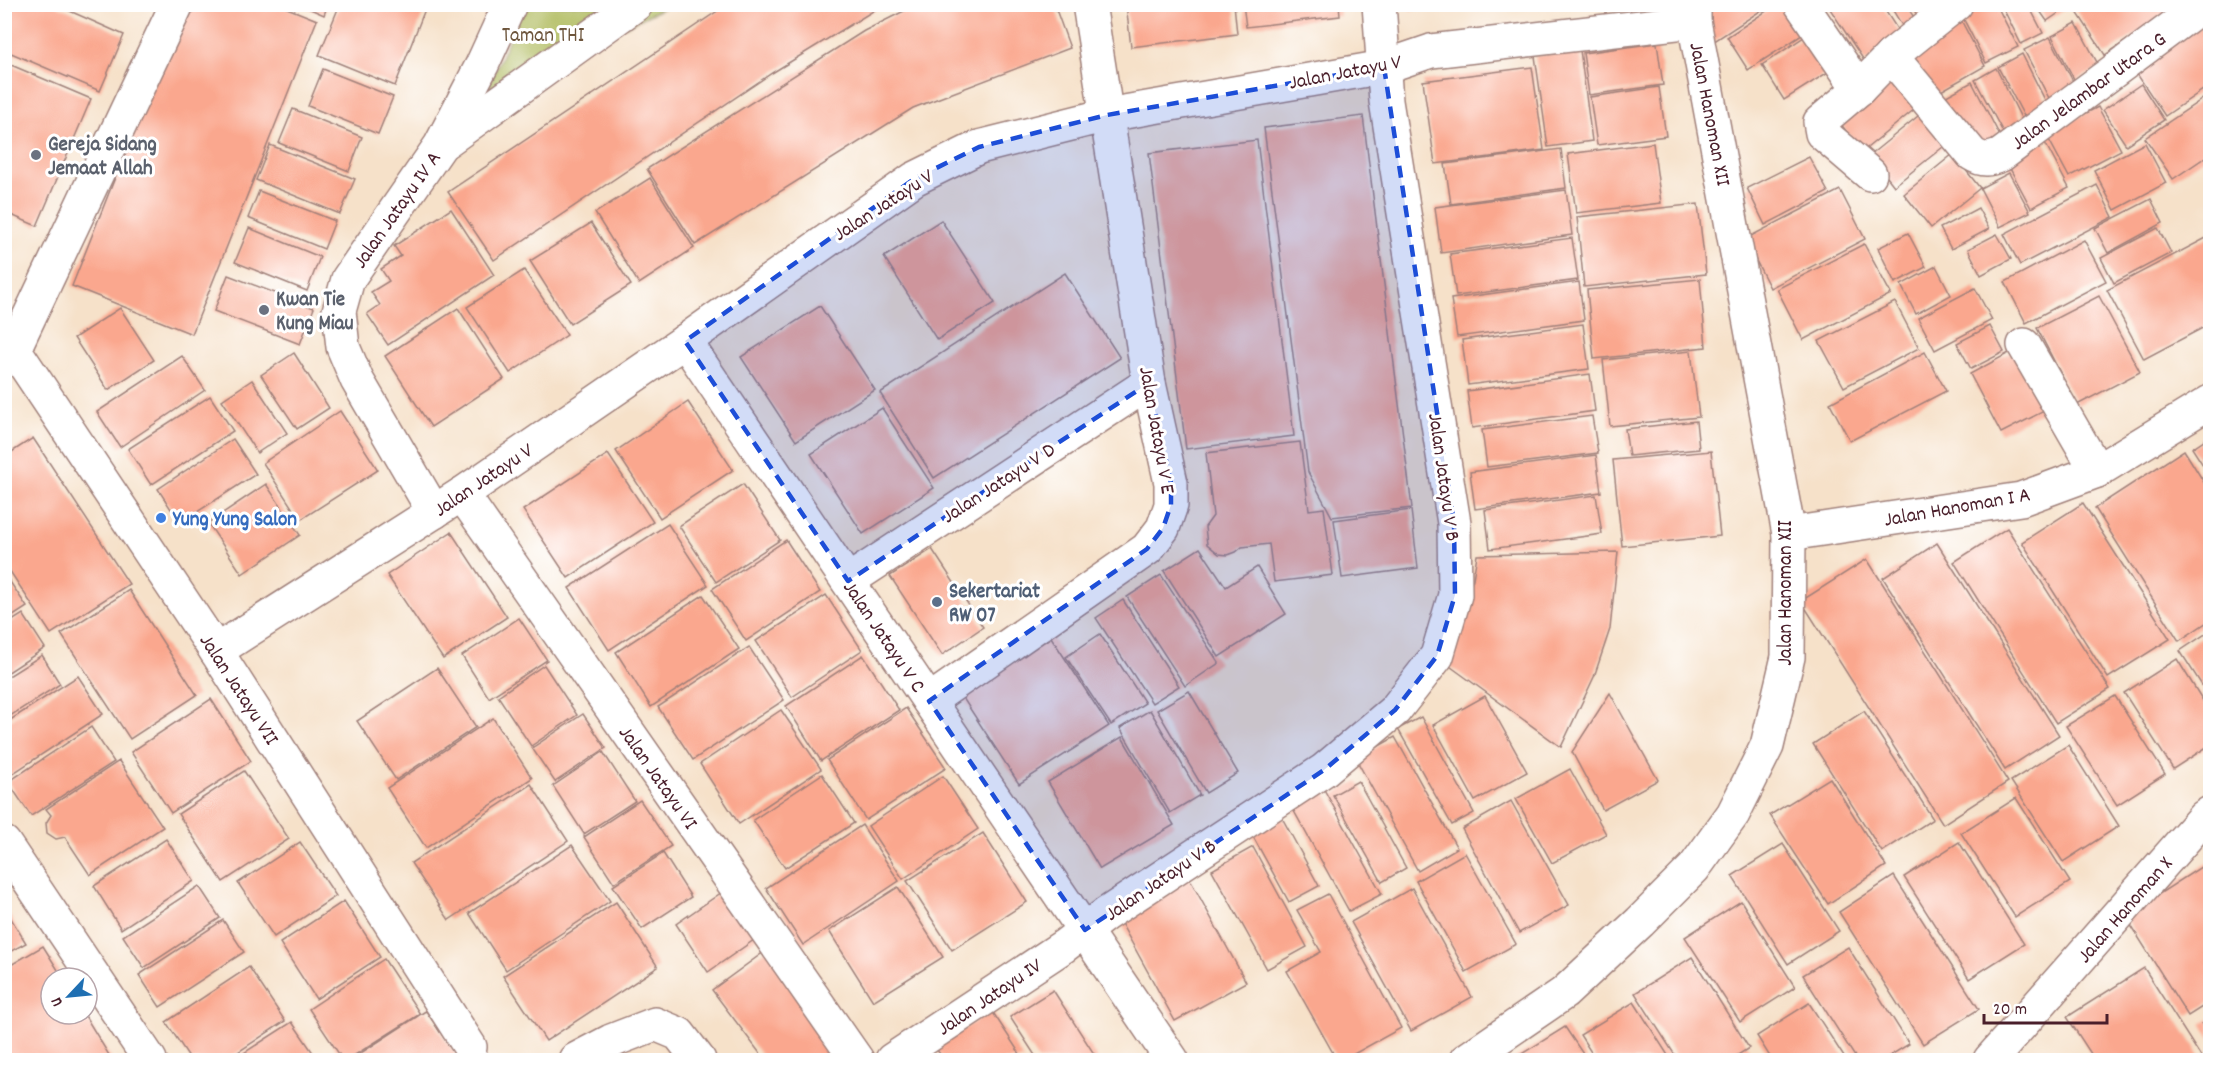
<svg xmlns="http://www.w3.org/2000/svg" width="2215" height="1065" viewBox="0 0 2215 1065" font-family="Dekko,sans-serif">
  <rect width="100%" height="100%" fill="#fff"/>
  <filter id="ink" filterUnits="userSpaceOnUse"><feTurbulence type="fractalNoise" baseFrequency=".0167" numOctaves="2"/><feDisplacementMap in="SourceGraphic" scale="12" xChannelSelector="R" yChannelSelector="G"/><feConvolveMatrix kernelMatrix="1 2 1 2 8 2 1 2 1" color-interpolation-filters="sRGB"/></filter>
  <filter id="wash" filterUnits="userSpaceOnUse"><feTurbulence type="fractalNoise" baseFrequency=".008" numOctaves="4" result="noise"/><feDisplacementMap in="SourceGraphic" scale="24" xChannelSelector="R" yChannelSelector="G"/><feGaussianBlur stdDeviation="1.35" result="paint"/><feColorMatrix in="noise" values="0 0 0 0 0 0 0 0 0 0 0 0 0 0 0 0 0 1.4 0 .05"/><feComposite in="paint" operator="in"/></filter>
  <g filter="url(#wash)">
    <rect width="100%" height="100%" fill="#f6e1c9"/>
    <polygon fill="#afba5c" stroke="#7c6c44" stroke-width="1.5" points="524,5 669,5 484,95"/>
    <g id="blocks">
      <g fill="#faa78e">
        <polygon points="4,4 54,4 124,35 100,91 4,50"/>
        <polygon points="184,4 277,4 317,20 192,334 72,286"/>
        <polygon points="299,4 328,4 324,15"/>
        <polygon points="340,4 427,4 395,86 319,55"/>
        <polygon points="728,4 876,4 878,8 772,73 494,260 448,192"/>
        <polygon points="918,4 1054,4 1070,48 913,108 695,245 647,169 864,31"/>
        <polygon points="1126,4 1234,4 1237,34 1131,47"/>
        <polygon points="1243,4 1339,4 1340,16 1246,27"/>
        <polygon points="1409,4 1440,4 1440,6 1410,10"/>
        <polygon points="1716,4 1771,4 1713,42 1696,17"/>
        <polygon points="1777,4 1788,4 1805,33 1748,70 1727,37"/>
        <polygon points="1836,4 1881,4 1903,38 1865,62 1830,9"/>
        <polygon points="1889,4 1905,4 1918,23 1906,32"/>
        <polygon points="1910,4 1940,4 1919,18"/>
        <polygon points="1965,4 1996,4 2018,47 1986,63 1958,8"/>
        <polygon points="2001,4 2028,4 2043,33 2021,44"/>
        <polygon points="2035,4 2072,4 2047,21"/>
        <polygon points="2082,4 2180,4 2105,55 2075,9"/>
        <polygon points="1961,20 1985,66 1934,95 1898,54"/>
        <polygon points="2210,20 2210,85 2165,116 2135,71"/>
        <polygon points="2076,23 2100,68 2075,81 2052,36"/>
        <polygon points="1810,33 1833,69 1784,100 1762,65"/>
        <polygon points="2050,37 2076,87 2050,100 2024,50"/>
        <polygon points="1657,43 1663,85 1589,95 1583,53"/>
        <polygon points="1580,50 1592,141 1548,147 1535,56"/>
        <polygon points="2022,54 2048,106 2025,118 1998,67"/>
        <polygon points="4,62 91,99 37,226 4,212"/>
        <polygon points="1532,67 1544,150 1435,164 1423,81"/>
        <polygon points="1996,68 2024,124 2004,134 1975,80"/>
        <polygon points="323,69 393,97 378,134 308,106"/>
        <polygon points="1895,72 1921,104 1862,152 1837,119"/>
        <polygon points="1972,82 2003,142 1981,153 1937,101"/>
        <polygon points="2141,84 2164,120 2126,145 2103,110"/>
        <polygon points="1659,87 1666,136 1597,145 1590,97"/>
        <polygon points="2210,94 2210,154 2173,179 2145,138"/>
        <polygon points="2098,107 2121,150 2069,177 2046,134"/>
        <polygon points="293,109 362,137 349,171 279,143"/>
        <polygon points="1923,112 1948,143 1894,186 1870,155"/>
        <polygon points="1363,116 1412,508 1332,517 1308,472 1264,128"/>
        <polygon points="2043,139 2069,188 2031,208 2005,159"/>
        <polygon points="1257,140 1294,436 1186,449 1149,153"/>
        <polygon points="1653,143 1661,203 1576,213 1568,154"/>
        <polygon points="2145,143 2166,183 2115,210 2094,170"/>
        <polygon points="270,145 355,179 340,214 256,180"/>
        <polygon points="1561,149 1566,188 1451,204 1445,164"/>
        <polygon points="1953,154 1980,188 1931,228 1904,194"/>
        <polygon points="1809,157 1828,192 1765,225 1747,188"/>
        <polygon points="2009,173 2030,212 2000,227 1980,188"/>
        <polygon points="650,178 694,248 639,284 595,213"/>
        <polygon points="2097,185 2113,217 2020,265 2004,234"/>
        <polygon points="1566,190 1572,235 1441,253 1435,207"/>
        <polygon points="1840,190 1865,239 1770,288 1745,239"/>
        <polygon points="259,191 335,221 324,249 248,218"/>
        <polygon points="2151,199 2163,223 2108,253 2095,228"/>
        <polygon points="1698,204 1706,274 1584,287 1577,217"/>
        <polygon points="1978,208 1989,229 1951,249 1940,228"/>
        <polygon points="451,209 494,275 388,345 367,314 380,305 371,292 389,281 381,269 401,256 394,246"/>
        <polygon points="941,220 995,303 937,340 884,257"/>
        <polygon points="591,223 631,285 570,324 530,261"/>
        <polygon points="249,228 320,257 307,291 235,262"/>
        <polygon points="2158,228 2171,253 2114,283 2101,258"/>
        <polygon points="1908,233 1926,267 1895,283 1878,248"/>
        <polygon points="1997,234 2011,259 1981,275 1968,249"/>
        <polygon points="2210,236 2210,324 2144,359 2107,290"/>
        <polygon points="1572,238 1578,280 1456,296 1450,254"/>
        <polygon points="2084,240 2106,281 2026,323 2005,282"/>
        <polygon points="1864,244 1891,294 1803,340 1777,289"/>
        <polygon points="1936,266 1951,295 1916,314 1901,285"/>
        <polygon points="524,270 567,335 510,373 467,307"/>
        <polygon points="1065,273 1120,358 934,478 880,393"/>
        <polygon points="228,275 314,308 300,344 214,311"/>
        <polygon points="1700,279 1706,347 1594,359 1587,290"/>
        <polygon points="1579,282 1584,320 1457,337 1451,299"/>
        <polygon points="1975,288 1992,320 1935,350 1918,318"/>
        <polygon points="2099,296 2140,372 2077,405 2037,328"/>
        <polygon points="1895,302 1919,348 1844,387 1819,341"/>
        <polygon points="820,306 875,390 796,441 741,357"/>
        <polygon points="120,308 154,360 108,390 74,338"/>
        <polygon points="458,308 504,379 431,427 385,356"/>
        <polygon points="1583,324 1589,369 1468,385 1462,340"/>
        <polygon points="1990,326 2004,352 1971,369 1957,343"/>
        <polygon points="2020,347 2052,407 2001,433 1970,374"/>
        <polygon points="1691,351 1699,417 1610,426 1603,360"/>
        <polygon points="1925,352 1946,391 1850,441 1830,403"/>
        <polygon points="294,353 329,408 297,429 261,375"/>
        <polygon points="182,356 205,390 120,447 97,412"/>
        <polygon points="1590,374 1595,411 1472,428 1467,391"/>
        <polygon points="252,380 287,433 257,453 222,400"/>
        <polygon points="210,396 233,431 151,485 128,449"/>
        <polygon points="688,402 733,470 660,518 616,451"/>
        <polygon points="882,408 934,488 863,534 811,454"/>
        <polygon points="340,411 378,470 300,520 263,463"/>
        <polygon points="1592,416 1598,453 1487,467 1482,430"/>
        <polygon points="1696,421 1699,449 1629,456 1625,429"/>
        <polygon points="2210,436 2210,476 2192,448"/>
        <polygon points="33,438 129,584 51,634 4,562 4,457"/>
        <polygon points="233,439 256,474 180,523 158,489"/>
        <polygon points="1300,442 1309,510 1324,508 1333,575 1274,582 1269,544 1242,547 1236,552 1228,555 1219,554 1207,544 1205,527 1213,516 1206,453"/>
        <polygon points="2184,450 2210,492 2210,620 2179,641 2095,508"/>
        <polygon points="1711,451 1720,536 1622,546 1613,460"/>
        <polygon points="608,454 653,522 568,578 523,510"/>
        <polygon points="1596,455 1601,492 1475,509 1470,472"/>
        <polygon points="266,484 300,535 242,574 208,523"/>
        <polygon points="743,484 780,540 716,582 679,526"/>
        <polygon points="1596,495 1602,534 1490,549 1485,510"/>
        <polygon points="2083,503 2170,639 2108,678 2022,542"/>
        <polygon points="1411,510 1418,568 1342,578 1334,520"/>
        <polygon points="668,524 708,585 609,650 569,588"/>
        <polygon points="2007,528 2110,689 2056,723 1954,562"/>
        <polygon points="451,532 507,617 443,659 387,575"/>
        <polygon points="786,540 820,592 746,641 712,589"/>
        <polygon points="1937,543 2059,735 2005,770 1883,578"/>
        <polygon points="1200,548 1226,587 1257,567 1286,614 1219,657 1164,571"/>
        <polygon points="932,549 983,627 942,655 890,576"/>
        <polygon points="1618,552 1610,629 1594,677 1561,747 1447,664 1456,627 1473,579 1477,555"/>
        <polygon points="1867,559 2008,782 1943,824 1801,601"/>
        <polygon points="4,573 27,607 4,622"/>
        <polygon points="1161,575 1219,663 1185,686 1127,597"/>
        <polygon points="129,590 197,695 130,739 61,634"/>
        <polygon points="703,595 739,649 651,707 616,652"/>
        <polygon points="826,595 862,650 792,697 756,641"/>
        <polygon points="1123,600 1179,686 1152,703 1096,618"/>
        <polygon points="23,614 45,648 4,675 4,626"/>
        <polygon points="519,618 547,660 489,698 462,656"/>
        <polygon points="2210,631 2210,698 2180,651"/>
        <polygon points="1100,634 1145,703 1111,725 1066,657"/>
        <polygon points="1051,637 1109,726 1019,784 961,695"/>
        <polygon points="749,647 784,700 693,760 658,707"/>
        <polygon points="42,655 60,684 4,720 4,679"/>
        <polygon points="863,655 899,710 821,761 786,706"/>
        <polygon points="2177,659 2210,712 2210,745 2173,769 2124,693"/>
        <polygon points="544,665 577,715 531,746 498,696"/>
        <polygon points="437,668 476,727 396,780 357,721"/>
        <polygon points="78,676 103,714 6,778 4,724"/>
        <polygon points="1189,691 1238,773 1206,793 1157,710"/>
        <polygon points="1610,693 1658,780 1603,810 1572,752"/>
        <polygon points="1485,696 1527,772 1475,801 1433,725"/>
        <polygon points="2115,696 2165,774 2117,805 2066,726"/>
        <polygon points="211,699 251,761 171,813 131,752"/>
        <polygon points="906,708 946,768 866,820 827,760"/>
        <polygon points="781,710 821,769 739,824 700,764"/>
        <polygon points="1150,710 1200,795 1170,813 1120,728"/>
        <polygon points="1864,711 1933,819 1882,852 1813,744"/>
        <polygon points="583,714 606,748 555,782 532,748"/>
        <polygon points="1421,717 1474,813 1452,825 1398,729"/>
        <polygon points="493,718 532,778 426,848 387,788"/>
        <polygon points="91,727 114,762 31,816 8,782"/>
        <polygon points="1122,737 1174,825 1100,869 1048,782"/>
        <polygon points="1395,737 1457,848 1418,871 1356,759"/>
        <polygon points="2068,745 2119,826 2063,862 2011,781"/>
        <polygon points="603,752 635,801 584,834 553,786"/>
        <polygon points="119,761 163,827 90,875 65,837 56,839 47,833 46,823 51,815 46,809"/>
        <polygon points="1570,769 1606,834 1552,863 1516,799"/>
        <polygon points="244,771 289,839 223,882 178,814"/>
        <polygon points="822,774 854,823 785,868 753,820"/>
        <polygon points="943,776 978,829 903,879 868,826"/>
        <polygon points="1830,778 1886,866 1828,904 1770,815"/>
        <polygon points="1358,781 1406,868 1382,882 1333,795"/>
        <polygon points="531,784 568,841 449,920 411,863"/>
        <polygon points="1321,784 1382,894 1349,911 1289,802"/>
        <polygon points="2016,798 2070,882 2015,917 1961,833"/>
        <polygon points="640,800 671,846 614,883 584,837"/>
        <polygon points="1511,801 1569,905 1519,933 1462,829"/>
        <polygon points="1280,814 1319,886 1289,902 1250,831"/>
        <polygon points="862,825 899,881 803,945 766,888"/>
        <polygon points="983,833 1027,902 952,950 907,881"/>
        <polygon points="166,839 194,881 121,929 94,886"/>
        <polygon points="300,842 336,896 274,937 238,883"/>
        <polygon points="1959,842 2024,944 1969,979 1904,877"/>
        <polygon points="1783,844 1839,931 1788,964 1732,876"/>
        <polygon points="572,845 610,901 506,970 469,913"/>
        <polygon points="1253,847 1307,947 1267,969 1212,870"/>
        <polygon points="663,853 691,897 642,929 613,886"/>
        <polygon points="1465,853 1516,944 1466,972 1416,881"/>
        <polygon points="2207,863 2210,868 2210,1002 2188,1016 2125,916"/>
        <polygon points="1187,874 1246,982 1175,1021 1116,914"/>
        <polygon points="1894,876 1979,1009 1923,1044 1839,912"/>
        <polygon points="199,886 220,918 144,968 123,936"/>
        <polygon points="898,887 943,957 873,1001 829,931"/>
        <polygon points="728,888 761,935 708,972 676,924"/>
        <polygon points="1412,888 1472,997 1411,1031 1351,922"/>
        <polygon points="1328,894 1401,1028 1343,1060 1337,1060 1287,971 1321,952 1297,910"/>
        <polygon points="344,901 380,957 316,999 280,943"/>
        <polygon points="1741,901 1795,987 1740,1022 1685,937"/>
        <polygon points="616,902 658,967 546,1041 503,976"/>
        <polygon points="4,907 26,943 4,955"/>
        <polygon points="223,920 244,952 160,1007 139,975"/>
        <polygon points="43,946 63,978 51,978 51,1014 84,1014 112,1060 4,1060 4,969"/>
        <polygon points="1848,947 1909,1044 1883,1060 1857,1060 1803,975"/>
        <polygon points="768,949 846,1060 765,1060 712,990"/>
        <polygon points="1692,957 1749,1048 1730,1060 1678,1060 1635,993"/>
        <polygon points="384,959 420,1014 347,1060 343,1060 309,1009"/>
        <polygon points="249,967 285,1021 226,1060 191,1060 166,1022"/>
        <polygon points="2144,968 2203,1060 2095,1060 2067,1017"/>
        <polygon points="1053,990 1098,1060 1038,1060 1010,1017"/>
        <polygon points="1634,1002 1671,1060 1596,1060 1580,1035"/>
        <polygon points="1809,1003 1846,1060 1772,1060 1757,1036"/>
        <polygon points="426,1011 459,1060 350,1060 424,1012"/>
        <polygon points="992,1011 1024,1060 944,1060 935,1047"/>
        <polygon points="2210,1019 2210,1038 2202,1024"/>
        <polygon points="292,1022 318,1060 233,1060"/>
        <polygon points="1565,1027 1587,1060 1512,1060"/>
      </g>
    </g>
  </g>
  <g filter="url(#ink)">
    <use href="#blocks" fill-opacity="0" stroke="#a0807a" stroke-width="1.5"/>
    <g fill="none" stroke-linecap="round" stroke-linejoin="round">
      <defs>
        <g id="minor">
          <polyline points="1801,4 1859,89 1891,56 1956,4"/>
          <path d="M1891,56L1972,154C1983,161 1989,160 2001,155L2204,4"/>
          <polyline points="1859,89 1820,122 1822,133 1870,174"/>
          <polyline points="446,141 636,4"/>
          <polyline points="4,334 216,651 470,1047"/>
          <polyline points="685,341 1172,1060"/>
          <polyline points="2024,345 2097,471"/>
          <polyline points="4,359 14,349 177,4"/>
          <polyline points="462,494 857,1060"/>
          <polyline points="434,512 357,380 343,347 339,311 348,279 440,146 482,65 510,4"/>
          <polyline points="1789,534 2021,499 2097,471 2210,402"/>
          <polyline points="848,581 1149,383"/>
          <polyline points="216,651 462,494 685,341 914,179 979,147 1107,115 1384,67 1431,51 1694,21"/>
          <polyline points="929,701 1147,549 1163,528 1171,505 1171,483 1149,383 1089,4"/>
          <polyline points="4,843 150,1060"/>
          <polyline points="575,1060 611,1041 655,1024 679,1034 699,1060"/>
          <polyline points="892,1060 1064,946 1106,914 1324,770 1395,710 1437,656 1455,595 1454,523 1386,101 1379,4"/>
          <polyline points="1466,1060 1564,993 1640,922 1694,868 1733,814 1767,746 1788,657 1789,534 1694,21 1694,4"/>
          <polyline points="1990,1060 2204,817 2210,813"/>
        </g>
      </defs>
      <use href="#minor" stroke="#a0807a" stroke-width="36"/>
      <use href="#minor" stroke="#fff" stroke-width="33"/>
    </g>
  </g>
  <path fill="#1d4ed8" fill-opacity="0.2" stroke="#1d4ed8" stroke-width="4.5" stroke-dasharray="12 8" stroke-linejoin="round" d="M1384,67L1454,523L1455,595L1437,656L1395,710L1324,770L1085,930L929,701L1147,549L1163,528L1171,505V483L1149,383L848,581L685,341L914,179L979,147L1107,115Z"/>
  <g fill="#6b7280" stroke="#fff" stroke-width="2">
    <circle cx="36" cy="155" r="6"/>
    <circle cx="264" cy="310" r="6"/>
  </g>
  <circle fill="#3f7fe0" stroke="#fff" stroke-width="2" cx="161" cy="518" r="6"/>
  <circle fill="#5c6f8a" stroke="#fff" stroke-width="2" cx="937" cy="602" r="6"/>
  <g text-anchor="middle" stroke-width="6" stroke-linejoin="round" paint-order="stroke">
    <g font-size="21" fill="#6d553c" stroke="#fff">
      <text x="543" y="41">Taman THI</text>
    </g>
    <g font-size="21" fill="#4a1f2b" stroke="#fff">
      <text transform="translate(1345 71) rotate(-11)" y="7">Jalan Jatayu V</text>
      <text transform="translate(2088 90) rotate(-36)" y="7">Jalan Jelambar Utara G</text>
      <text transform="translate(1711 114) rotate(79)" y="7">Jalan Hanoman XII</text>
      <text transform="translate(883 204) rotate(-33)" y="7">Jalan Jatayu V</text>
      <text transform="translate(396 209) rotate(-55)" y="7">Jalan Jatayu IV A</text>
      <text transform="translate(1158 430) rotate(80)" y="7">Jalan Jatayu V E</text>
      <text transform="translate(1445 477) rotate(82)" y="7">Jalan Jatayu V B</text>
      <text transform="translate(483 479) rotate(-34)" y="7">Jalan Jatayu V</text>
      <text transform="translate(998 482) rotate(-33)" y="7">Jalan Jatayu V D</text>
      <text transform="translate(1957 506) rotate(-10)" y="7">Jalan Hanoman I A</text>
      <text transform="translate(1784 593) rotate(-90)" y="7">Jalan Hanoman XII</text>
      <text transform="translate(885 636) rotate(56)" y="7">Jalan Jatayu V C</text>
      <text transform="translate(240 689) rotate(57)" y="7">Jalan Jatayu VII</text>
      <text transform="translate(659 777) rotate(55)" y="7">Jalan Jatayu VI</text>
      <text transform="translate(1160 879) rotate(-34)" y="7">Jalan Jatayu V B</text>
      <text transform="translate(2124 909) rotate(-49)" y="7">Jalan Hanoman X</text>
      <text transform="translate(989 996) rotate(-34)" y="7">Jalan Jatayu IV</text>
    </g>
    <g font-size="21" font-weight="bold" fill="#5b616d" stroke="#fff" text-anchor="start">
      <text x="48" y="150">Gereja Sidang<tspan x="48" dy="24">Jemaat Allah</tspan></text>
      <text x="276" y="305">Kwan Tie<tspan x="276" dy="24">Kung Miau</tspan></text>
    </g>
    <g font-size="21" font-weight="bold" fill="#366cbe" stroke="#fff" text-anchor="start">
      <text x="173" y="525">Yung Yung Salon</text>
    </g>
    <g font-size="21" font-weight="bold" fill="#4e5e75" stroke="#fff" text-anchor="start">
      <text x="949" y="597">Sekertariat<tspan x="949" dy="24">RW 07</tspan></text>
    </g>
  </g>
  <rect width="2215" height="1065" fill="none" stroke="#fff" stroke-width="24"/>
  <g transform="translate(69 996) rotate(244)"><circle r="28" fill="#ffffff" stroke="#b7a5aa" stroke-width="1.5"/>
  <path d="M0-4.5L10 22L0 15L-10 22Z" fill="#1f6fb2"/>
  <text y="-9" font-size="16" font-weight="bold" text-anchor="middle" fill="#4a1f2b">U</text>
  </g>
  <path d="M1984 1014v9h123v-9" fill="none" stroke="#4a1f2b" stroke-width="3"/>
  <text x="1993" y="1014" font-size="18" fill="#4a1f2b" stroke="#ffffff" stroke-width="4.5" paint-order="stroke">20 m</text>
</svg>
